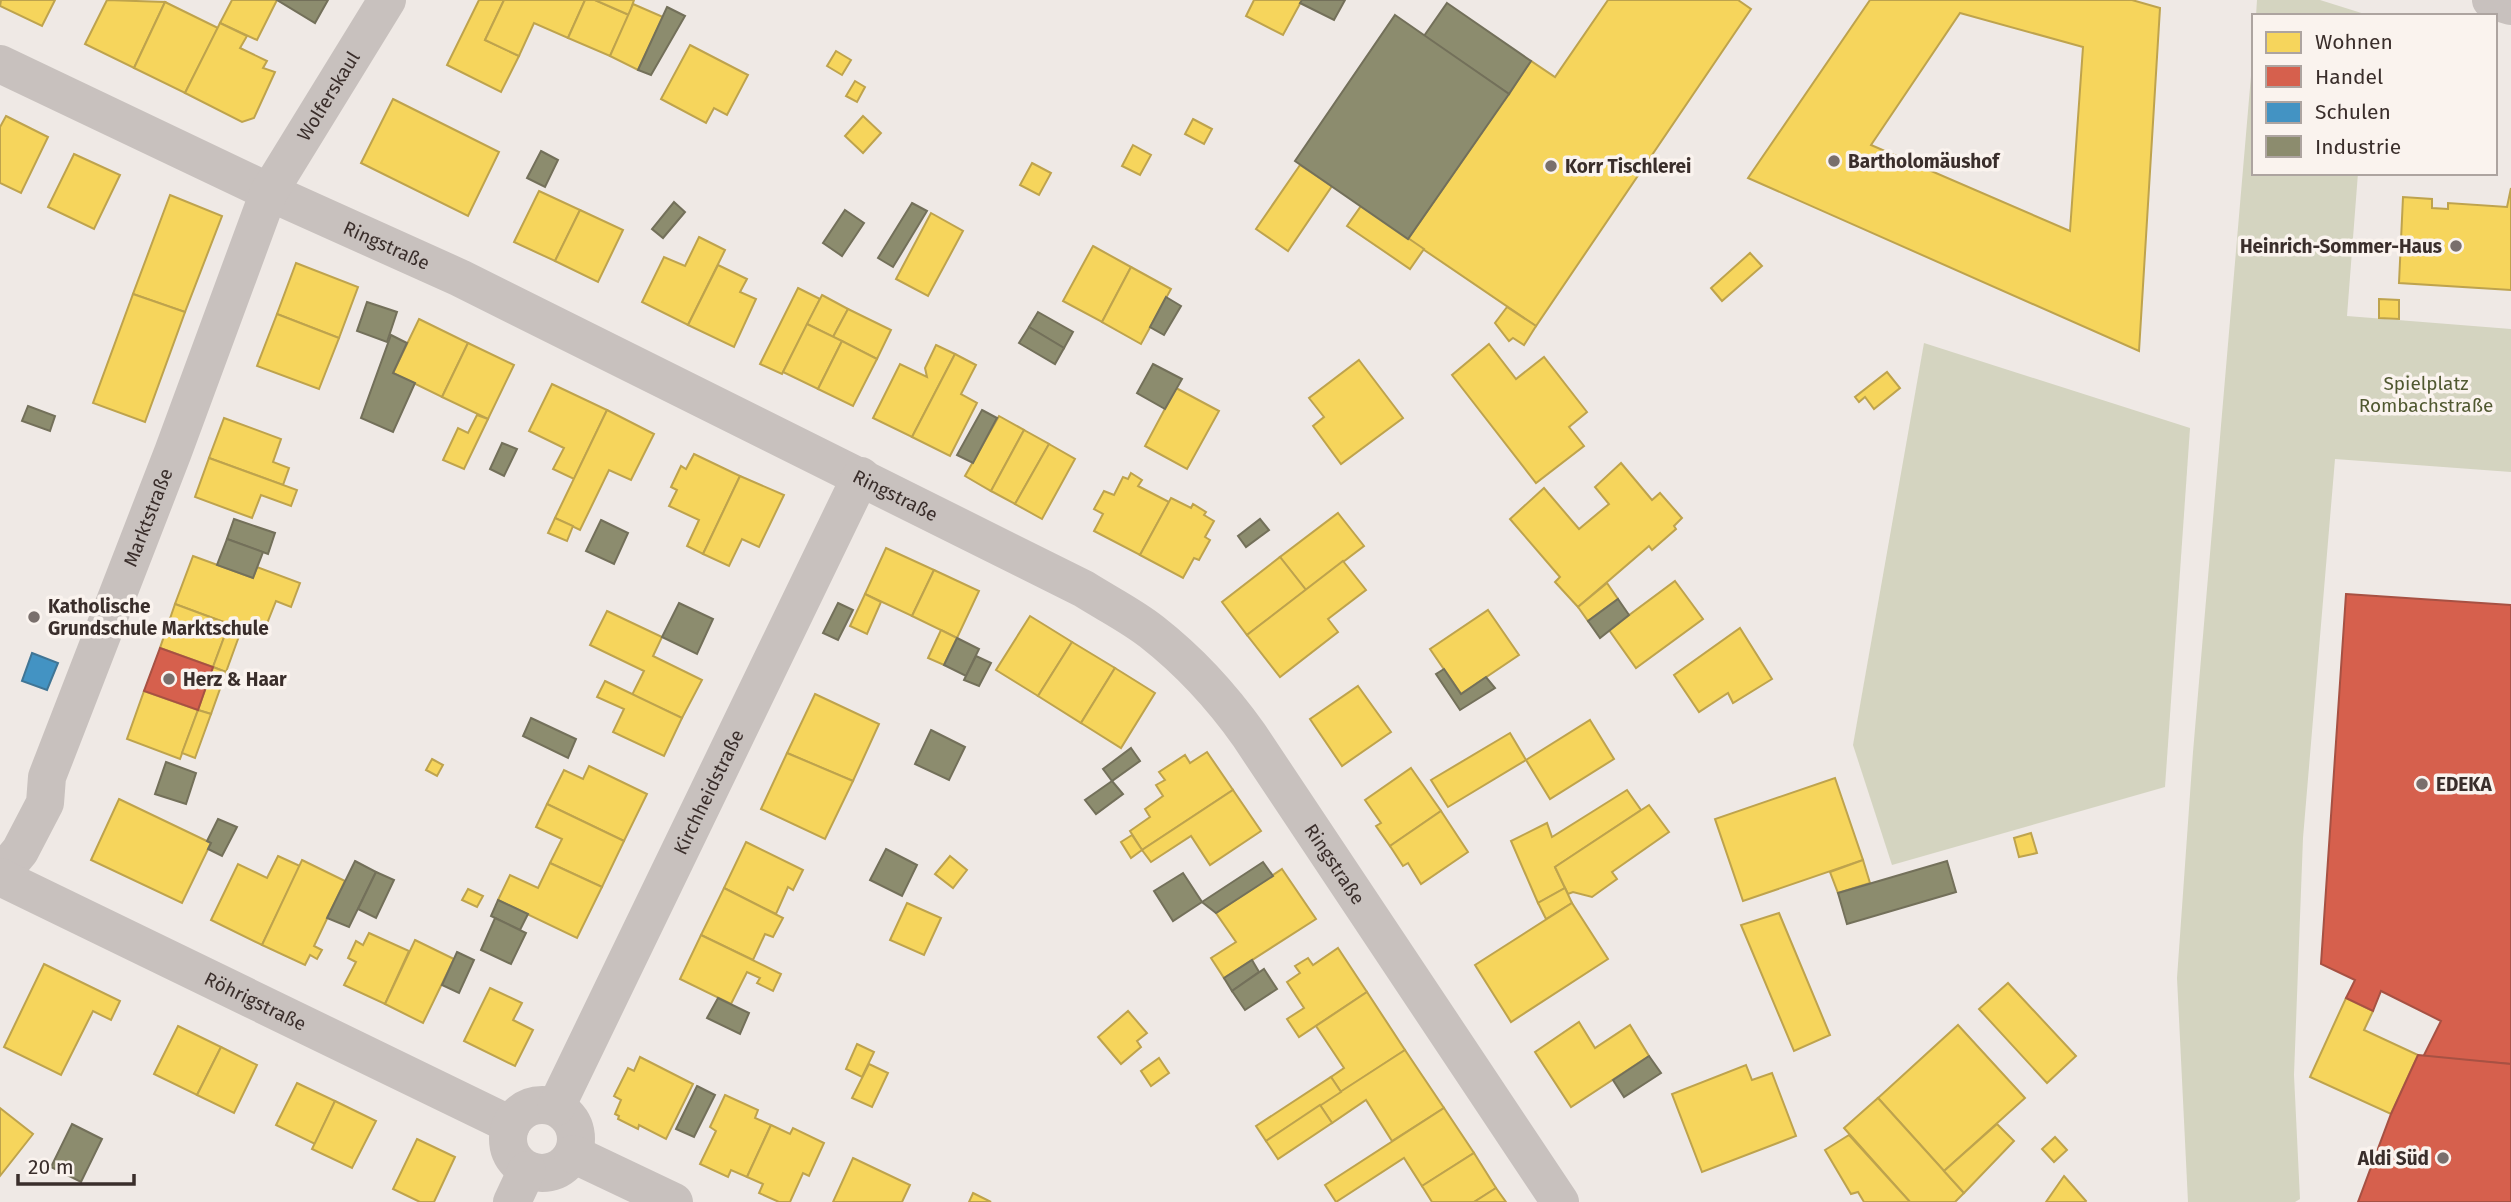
<svg xmlns="http://www.w3.org/2000/svg" width="2511" height="1202" viewBox="0 0 2511 1202" font-family="'Fira Sans',sans-serif">
  <rect width="100%" height="100%" fill="#efe9e5"/>
  <g fill="#d4d4c0">
    <polygon points="2257,0 2320,0 2371,16 2256,16"/>
    <polygon points="2254,41 2254,173 2358,173 2347,316 2511,329 2511,472 2335,459 2303,838 2294,1075 2300,1199 2295,1202 2188,1202 2177,978 2193,752"/>
    <polygon points="1924,343 2190,428 2165,787 1892,865 1853,745"/>
  </g>
  <g fill="#f6d55c" stroke="#bea34d" stroke-width="2" fill-rule="evenodd">
    <polygon points="1,0 55,0 42,26 0,6"/>
    <polygon points="107,0 165,2 134,68 85,44"/>
    <polygon points="232,0 277,0 257,40 220,23"/>
    <polygon points="479,0 504,0 485,40 519,56 501,92 447,65"/>
    <polygon points="504,0 585,0 568,38 534,23 519,56 485,40"/>
    <polygon points="585,0 595,0 629,15 610,56 568,38"/>
    <polygon points="595,0 634,0 629,15"/>
    <polygon points="1254,0 1302,0 1283,35 1246,16"/>
    <polygon points="1608,0 1738,0 1751,9 1536,326 1408,239 1531,61 1555,77"/>
    <path d="M1870,0H2132L2160,8L2139,351L1748,178ZM1960,13L2083,47L2070,231L1871,145Z"/>
    <polygon points="165,2 218,28 185,93 134,68"/>
    <polygon points="633,4 663,17 638,70 610,56"/>
    <polygon points="220,23 247,36 240,48 267,61 263,68 275,72 254,118 242,122 185,93"/>
    <polygon points="690,45 748,75 727,115 714,108 706,123 661,99"/>
    <polygon points="836,51 851,60 842,75 827,66"/>
    <polygon points="855,81 865,87 857,102 846,96"/>
    <polygon points="393,99 499,152 468,216 361,163"/>
    <polygon points="6,116 48,137 21,193 0,183 0,127"/>
    <polygon points="863,116 881,133 863,153 845,136"/>
    <polygon points="1193,119 1212,129 1204,144 1185,134"/>
    <polygon points="1133,145 1151,155 1140,175 1122,166"/>
    <polygon points="74,154 120,175 94,229 48,207"/>
    <polygon points="1032,163 1051,173 1039,195 1020,185"/>
    <polygon points="1300,165 1332,186 1288,251 1256,229"/>
    <polygon points="2511,188 2511,290 2399,283 2403,197 2432,199 2432,208 2448,209 2448,203 2507,207"/>
    <polygon points="539,191 580,210 555,261 514,242"/>
    <polygon points="170,195 222,216 185,312 133,294"/>
    <polygon points="1361,206 1424,249 1410,269 1347,226"/>
    <polygon points="580,210 623,230 598,282 555,261"/>
    <polygon points="931,213 963,231 928,296 896,279"/>
    <polygon points="699,237 725,250 688,325 642,302 664,257 685,266"/>
    <polygon points="1093,246 1131,267 1102,322 1063,301"/>
    <polygon points="1750,253 1762,266 1722,301 1711,288"/>
    <polygon points="296,263 358,287 339,338 277,314"/>
    <polygon points="718,265 747,279 740,292 756,299 734,347 688,325"/>
    <polygon points="1131,267 1171,289 1141,344 1102,322"/>
    <polygon points="798,288 820,299 782,374 760,364"/>
    <polygon points="133,294 185,312 145,422 93,403"/>
    <polygon points="822,295 848,309 833,337 807,324"/>
    <polygon points="2379,299 2399,300 2399,319 2379,318"/>
    <polygon points="1507,307 1536,326 1524,345 1513,338 1509,341 1495,323"/>
    <polygon points="848,309 891,330 877,359 833,337"/>
    <polygon points="277,314 339,338 319,389 257,366"/>
    <polygon points="419,319 468,343 442,397 393,373"/>
    <polygon points="807,324 842,341 818,389 783,372"/>
    <polygon points="842,341 877,359 853,406 818,389"/>
    <polygon points="468,343 514,365 488,419 442,397"/>
    <polygon points="1489,344 1516,379 1544,357 1587,412 1569,427 1584,446 1536,483 1452,375"/>
    <polygon points="936,345 955,354 912,437 873,418 900,364 927,377 925,368"/>
    <polygon points="955,354 976,365 961,394 977,403 950,456 912,437"/>
    <polygon points="1359,360 1403,418 1341,464 1313,426 1324,417 1309,398"/>
    <polygon points="1887,372 1900,388 1874,409 1865,397 1859,402 1855,397"/>
    <polygon points="552,384 607,410 574,479 553,469 564,448 529,431"/>
    <polygon points="1176,388 1219,411 1187,469 1145,446"/>
    <polygon points="607,410 654,434 631,480 609,470 580,530 555,518"/>
    <polygon points="477,415 488,419 464,469 443,460 458,428 468,433"/>
    <polygon points="999,416 1024,430 991,491 965,476"/>
    <polygon points="224,418 281,439 273,462 289,468 283,485 209,458"/>
    <polygon points="1024,430 1049,444 1015,504 991,491"/>
    <polygon points="1049,444 1075,459 1042,519 1015,504"/>
    <polygon points="694,454 740,476 703,554 687,546 699,520 669,506 677,490 671,487 681,466 686,469"/>
    <polygon points="209,458 297,490 291,506 261,495 252,518 195,497"/>
    <polygon points="1621,463 1652,500 1660,493 1682,518 1674,526 1676,529 1652,550 1649,546 1578,607 1555,582 1560,577 1510,519 1544,488 1579,529 1609,504 1595,487"/>
    <polygon points="1131,473 1142,480 1138,486 1169,502 1140,555 1094,531 1103,514 1094,509 1104,491 1114,495 1123,477 1128,479"/>
    <polygon points="740,476 784,495 759,547 742,539 729,566 703,554"/>
    <polygon points="1171,498 1191,508 1193,504 1206,512 1204,515 1214,521 1205,537 1210,540 1199,560 1194,558 1183,578 1140,555"/>
    <polygon points="1338,513 1364,546 1306,590 1280,557"/>
    <polygon points="555,518 573,526 567,541 548,533"/>
    <polygon points="886,548 934,570 912,616 865,594"/>
    <polygon points="193,556 253,578 257,567 300,583 291,607 276,601 262,636 175,604"/>
    <polygon points="1280,557 1306,590 1247,635 1222,602"/>
    <polygon points="1343,561 1366,590 1328,619 1338,632 1280,677 1247,635"/>
    <polygon points="934,570 979,591 957,638 912,616"/>
    <polygon points="1675,581 1703,619 1636,668 1609,630"/>
    <polygon points="1607,583 1618,599 1588,621 1578,607"/>
    <polygon points="865,594 881,602 867,634 850,626"/>
    <polygon points="175,604 229,624 213,667 160,648"/>
    <polygon points="1488,610 1519,655 1461,694 1430,649"/>
    <polygon points="607,611 662,637 653,656 702,680 682,718 632,695 644,671 590,645"/>
    <polygon points="1030,616 1072,642 1038,696 996,670"/>
    <polygon points="229,624 242,628 226,672 213,667"/>
    <polygon points="1740,628 1772,679 1733,703 1728,693 1699,712 1674,675"/>
    <polygon points="941,630 957,638 944,665 928,658"/>
    <polygon points="1072,642 1115,668 1081,723 1038,696"/>
    <polygon points="213,667 226,672 211,714 198,710"/>
    <polygon points="1115,668 1155,693 1121,748 1081,723"/>
    <polygon points="605,681 682,718 664,756 613,732 624,709 597,697"/>
    <polygon points="1358,686 1391,732 1342,766 1310,719"/>
    <polygon points="144,691 198,710 180,759 127,739"/>
    <polygon points="815,694 879,724 853,781 787,753"/>
    <polygon points="198,710 211,714 195,758 182,753"/>
    <polygon points="1590,720 1614,759 1550,799 1526,760"/>
    <polygon points="1510,733 1526,760 1448,807 1431,780"/>
    <polygon points="1207,752 1233,790 1142,850 1130,831 1150,817 1145,809 1163,796 1156,785 1165,780 1159,772 1185,755 1190,763"/>
    <polygon points="787,753 853,781 825,839 761,809"/>
    <polygon points="432,759 443,765 437,776 426,770"/>
    <polygon points="589,766 647,794 624,841 547,804 564,770 583,779"/>
    <polygon points="1411,768 1441,811 1390,846 1376,826 1381,823 1365,800"/>
    <polygon points="1835,778 1863,860 1743,901 1715,819"/>
    <polygon points="1233,790 1261,831 1210,865 1191,836 1151,862 1142,850"/>
    <polygon points="1627,790 1641,810 1555,867 1565,888 1538,903 1511,841 1547,823 1552,837"/>
    <polygon points="119,799 211,843 182,903 91,860"/>
    <polygon points="547,804 624,841 602,887 550,863 562,839 536,827"/>
    <polygon points="1649,805 1669,832 1612,872 1617,879 1592,897 1573,892 1568,894 1555,867"/>
    <polygon points="1441,811 1468,852 1421,884 1408,863 1403,866 1390,846"/>
    <polygon points="2031,833 2037,853 2019,857 2014,838"/>
    <polygon points="1132,835 1142,850 1131,858 1121,842"/>
    <polygon points="746,842 803,870 793,890 788,887 776,914 724,888"/>
    <polygon points="278,856 300,866 262,945 211,920 238,864 267,878"/>
    <polygon points="950,856 967,870 953,888 935,874"/>
    <polygon points="302,860 345,881 314,946 322,950 317,959 310,955 305,965 262,945"/>
    <polygon points="1863,860 1870,883 1838,893 1830,872"/>
    <polygon points="550,863 602,887 577,938 498,900 510,875 538,888"/>
    <polygon points="1282,869 1316,919 1224,978 1211,958 1236,942 1216,913"/>
    <polygon points="724,888 783,918 773,937 765,934 753,960 701,935"/>
    <polygon points="1565,888 1572,903 1546,919 1538,903"/>
    <polygon points="468,889 483,896 477,907 462,900"/>
    <polygon points="907,903 941,918 924,955 890,940"/>
    <polygon points="1572,903 1608,959 1511,1022 1475,965"/>
    <polygon points="1779,913 1830,1035 1794,1051 1741,925"/>
    <polygon points="369,933 409,951 385,1004 344,985 356,962 348,958 356,941 363,945"/>
    <polygon points="701,935 781,974 773,991 757,983 760,978 747,972 731,1004 680,979"/>
    <polygon points="415,940 454,959 423,1023 385,1004"/>
    <polygon points="1338,948 1367,992 1299,1037 1287,1019 1304,1008 1287,982 1300,973 1295,966 1308,958 1313,965"/>
    <polygon points="44,964 120,1001 111,1020 93,1011 61,1075 4,1047"/>
    <polygon points="2008,983 2076,1056 2047,1083 1979,1009"/>
    <polygon points="490,988 522,1003 513,1020 533,1030 515,1066 464,1041"/>
    <polygon points="1367,992 1405,1050 1341,1092 1331,1077 1344,1068 1316,1026"/>
    <polygon points="2346,998 2373,1011 2364,1030 2418,1055 2391,1114 2310,1077"/>
    <polygon points="1128,1011 1147,1033 1137,1041 1141,1047 1121,1064 1098,1037"/>
    <polygon points="1579,1022 1595,1048 1630,1025 1649,1056 1571,1107 1535,1052"/>
    <polygon points="1958,1025 2025,1098 1944,1171 1878,1098"/>
    <polygon points="178,1026 221,1047 197,1095 154,1074"/>
    <polygon points="857,1044 874,1052 862,1077 846,1069"/>
    <polygon points="221,1047 257,1065 234,1113 197,1095"/>
    <polygon points="1405,1050 1444,1108 1392,1141 1366,1100 1332,1123 1320,1105"/>
    <polygon points="640,1057 693,1084 666,1139 639,1125 638,1129 618,1119 619,1116 615,1114 621,1100 614,1096 628,1068 634,1071"/>
    <polygon points="1159,1058 1169,1073 1151,1086 1141,1071"/>
    <polygon points="869,1064 888,1073 872,1107 852,1098"/>
    <polygon points="1746,1065 1752,1080 1772,1073 1796,1136 1702,1172 1672,1094"/>
    <polygon points="1331,1077 1341,1092 1266,1141 1256,1126"/>
    <polygon points="297,1083 335,1101 315,1144 276,1125"/>
    <polygon points="725,1095 758,1110 755,1118 771,1125 747,1177 731,1170 728,1177 700,1164 716,1131 710,1127"/>
    <polygon points="1878,1098 1964,1193 1955,1202 1910,1202 1844,1128"/>
    <polygon points="335,1101 376,1121 352,1168 312,1149"/>
    <polygon points="1320,1105 1332,1123 1278,1159 1266,1141"/>
    <polygon points="0,1108 33,1134 0,1176"/>
    <polygon points="1444,1108 1474,1153 1422,1186 1404,1158 1336,1202 1325,1185"/>
    <polygon points="1997,1124 2014,1141 1964,1193 1944,1171"/>
    <polygon points="771,1125 790,1134 793,1128 824,1143 809,1176 803,1173 790,1202 779,1202 759,1193 763,1184 747,1177"/>
    <polygon points="1849,1135 1910,1202 1864,1202 1858,1192 1851,1194 1825,1150"/>
    <polygon points="2055,1137 2067,1150 2054,1162 2042,1149"/>
    <polygon points="417,1139 455,1157 434,1202 420,1202 393,1189"/>
    <polygon points="1474,1153 1496,1188 1474,1202 1432,1202 1422,1186"/>
    <polygon points="853,1158 910,1185 902,1202 833,1202"/>
    <polygon points="2064,1176 2086,1201 2085,1202 2046,1202"/>
    <polygon points="1496,1188 1506,1202 1474,1202"/>
    <polygon points="973,1193 991,1202 969,1202"/>
  </g>
  <g fill="#d6604d" stroke="#a75143" stroke-width="2">
    <polygon points="2346,594 2511,605 2511,1064 2423,1057 2441,1021 2381,991 2373,1011 2346,998 2355,980 2321,964"/>
    <polygon points="160,648 213,667 198,710 144,691"/>
    <polygon points="2418,1055 2511,1064 2511,1202 2358,1202 2391,1114"/>
  </g>
  <polygon fill="#4393c3" stroke="#407595" stroke-width="2" points="32,653 58,663 47,690 22,681"/>
  <g fill="#8c8c6e" stroke="#73705a" stroke-width="2">
    <polygon points="277,0 328,0 315,23"/>
    <polygon points="1302,0 1345,0 1334,20 1300,3"/>
    <polygon points="1447,3 1531,61 1509,94 1424,36"/>
    <polygon points="667,7 685,16 651,75 638,70"/>
    <polygon points="1395,15 1509,94 1408,239 1295,161"/>
    <polygon points="541,151 558,160 545,187 527,178"/>
    <polygon points="674,202 685,212 663,238 652,229"/>
    <polygon points="912,203 927,211 893,267 878,258"/>
    <polygon points="845,210 864,223 842,256 823,243"/>
    <polygon points="1166,297 1181,306 1164,335 1150,327"/>
    <polygon points="367,302 397,312 387,342 357,331"/>
    <polygon points="1038,312 1073,332 1064,348 1029,327"/>
    <polygon points="1029,327 1064,348 1055,364 1019,343"/>
    <polygon points="391,335 407,343 393,373 415,383 393,432 361,418"/>
    <polygon points="1153,364 1182,379 1165,409 1137,393"/>
    <polygon points="28,406 55,416 50,431 22,421"/>
    <polygon points="982,410 997,418 973,463 957,455"/>
    <polygon points="502,443 517,449 504,476 490,469"/>
    <polygon points="234,519 275,533 268,554 227,539"/>
    <polygon points="1260,519 1269,530 1246,547 1238,536"/>
    <polygon points="601,520 628,533 614,564 586,551"/>
    <polygon points="227,539 263,552 253,578 217,565"/>
    <polygon points="1618,599 1629,615 1600,638 1588,621"/>
    <polygon points="679,603 713,619 697,654 662,637"/>
    <polygon points="838,603 853,610 838,640 823,633"/>
    <polygon points="957,638 979,649 966,676 944,665"/>
    <polygon points="976,656 991,663 979,686 964,680"/>
    <polygon points="1444,669 1461,694 1486,677 1495,688 1460,710 1436,674"/>
    <polygon points="531,718 576,739 568,758 523,736"/>
    <polygon points="931,730 965,747 949,780 915,764"/>
    <polygon points="1131,748 1140,761 1112,781 1103,769"/>
    <polygon points="166,762 196,773 186,804 155,794"/>
    <polygon points="1112,781 1123,794 1096,814 1085,800"/>
    <polygon points="218,819 237,827 222,856 208,849 211,843 207,841"/>
    <polygon points="886,849 917,865 902,896 870,880"/>
    <polygon points="355,861 376,872 349,927 327,918"/>
    <polygon points="1947,861 1956,892 1847,924 1838,893"/>
    <polygon points="1263,862 1273,876 1216,913 1202,902"/>
    <polygon points="376,872 394,880 376,918 358,909"/>
    <polygon points="1183,873 1202,902 1173,921 1154,891"/>
    <polygon points="498,900 528,914 520,930 491,916"/>
    <polygon points="495,918 526,933 511,964 481,950"/>
    <polygon points="457,952 474,960 459,993 442,985"/>
    <polygon points="1252,960 1259,972 1232,991 1224,978"/>
    <polygon points="1264,969 1277,989 1245,1010 1232,991"/>
    <polygon points="718,998 749,1013 740,1034 707,1018"/>
    <polygon points="1649,1056 1661,1073 1624,1097 1613,1080"/>
    <polygon points="697,1086 715,1095 694,1137 676,1129"/>
    <polygon points="72,1124 102,1139 81,1182 51,1167"/>
  </g>
  <g fill="none" stroke-linecap="round" stroke-linejoin="round">
    <g stroke="#c8c1be" stroke-width="38">
      <polyline points="2491,0 2511,6"/>
      <path id="s1" d="M0,64L269,192L460,278L1084,589C1106,603 1132,616 1152,632C1189,661 1222,697 1249,735L1560,1202"/>
      <path id="s2" d="M0,875L20,851L45,803L47,777L173,452L269,192L387,0"/>
      <path id="s3" d="M0,877L511,1125"/>
      <circle cx="542" cy="1139" r="34"/>
      <path id="s4" d="M556,1107L861,476"/>
      <polyline points="573,1154 674,1202"/>
      <polyline points="512,1202 527,1170"/>
    </g>
  </g>
  <g fill="#796f6c" stroke="#faf3ee" stroke-width="2.5">
    <circle cx="1834" cy="161" r="7"/>
    <circle cx="1551" cy="166" r="7"/>
    <circle cx="2456" cy="246" r="7"/>
    <circle cx="34" cy="617" r="7"/>
    <circle cx="169" cy="679" r="7"/>
    <circle cx="2422" cy="784" r="7"/>
    <circle cx="2443" cy="1158" r="7"/>
  </g>
  <g text-anchor="middle" stroke-width="7" stroke-linejoin="round" paint-order="stroke">
    <g font-size="19" fill="#3a2e2b" stroke="#faf3ee">
      <text dy="7" stroke="none"><textPath href="#s2" startOffset="850">Wolferskaul</textPath></text>
      <text dy="7" stroke="none"><textPath href="#s1" startOffset="427">Ringstraße</textPath></text>
      <text dy="7" stroke="none"><textPath href="#s1" startOffset="994">Ringstraße</textPath></text>
      <text dy="7" stroke="none"><textPath href="#s2" startOffset="390">Marktstraße</textPath></text>
      <text dy="7" stroke="none"><textPath href="#s4" startOffset="350">Kirchheidstraße</textPath></text>
      <text dy="7" stroke="none"><textPath href="#s1" startOffset="1582">Ringstraße</textPath></text>
      <text dy="7" stroke="none"><textPath href="#s3" startOffset="284">Röhrigstraße</textPath></text>
    </g>
    <g font-size="19" font-weight="bold" fill="#3a2e2b" stroke="#faf3ee" text-anchor="start">
      <text x="1848" y="168">Bartholomäushof</text>
      <text x="1565" y="173">Korr Tischlerei</text>
      <text x="2442" y="253" text-anchor="end">Heinrich-Sommer-Haus</text>
      <text x="48" y="613">Katholische<tspan x="48" dy="22">Grundschule Marktschule</tspan></text>
      <text x="183" y="686">Herz &amp; Haar</text>
      <text x="2436" y="791">EDEKA</text>
      <text x="2429" y="1165" text-anchor="end">Aldi Süd</text>
    </g>
    <g font-size="19" fill="#505830" stroke="#faf3ee">
      <text x="2426" y="390">Spielplatz<tspan x="2426" dy="22">Rombachstraße</tspan></text>
    </g>
  </g>
  <rect x="2252" y="14" width="245" height="161" fill="#faf3ee" stroke="#ada4a0" stroke-width="2"/>
  <rect x="2266" y="32" width="35" height="21" fill="#f6d55c" stroke="#ada4a0" stroke-width="2"/>
  <text x="2315" y="49" font-size="21" fill="#3a2e2b">Wohnen</text>
  <rect x="2266" y="66" width="35" height="21" fill="#d6604d" stroke="#ada4a0" stroke-width="2"/>
  <text x="2315" y="84" font-size="21" fill="#3a2e2b">Handel</text>
  <rect x="2266" y="102" width="35" height="21" fill="#4393c3" stroke="#ada4a0" stroke-width="2"/>
  <text x="2315" y="119" font-size="21" fill="#3a2e2b">Schulen</text>
  <rect x="2266" y="136" width="35" height="21" fill="#8c8c6e" stroke="#ada4a0" stroke-width="2"/>
  <text x="2315" y="154" font-size="21" fill="#3a2e2b">Industrie</text>
  <path d="M18 1174v10h116v-10" fill="none" stroke="#3a2e2b" stroke-width="3.5"/>
  <text x="28" y="1174" font-size="21" fill="#3a2e2b" stroke="#faf3ee" stroke-width="5" paint-order="stroke">20 m</text>
</svg>
